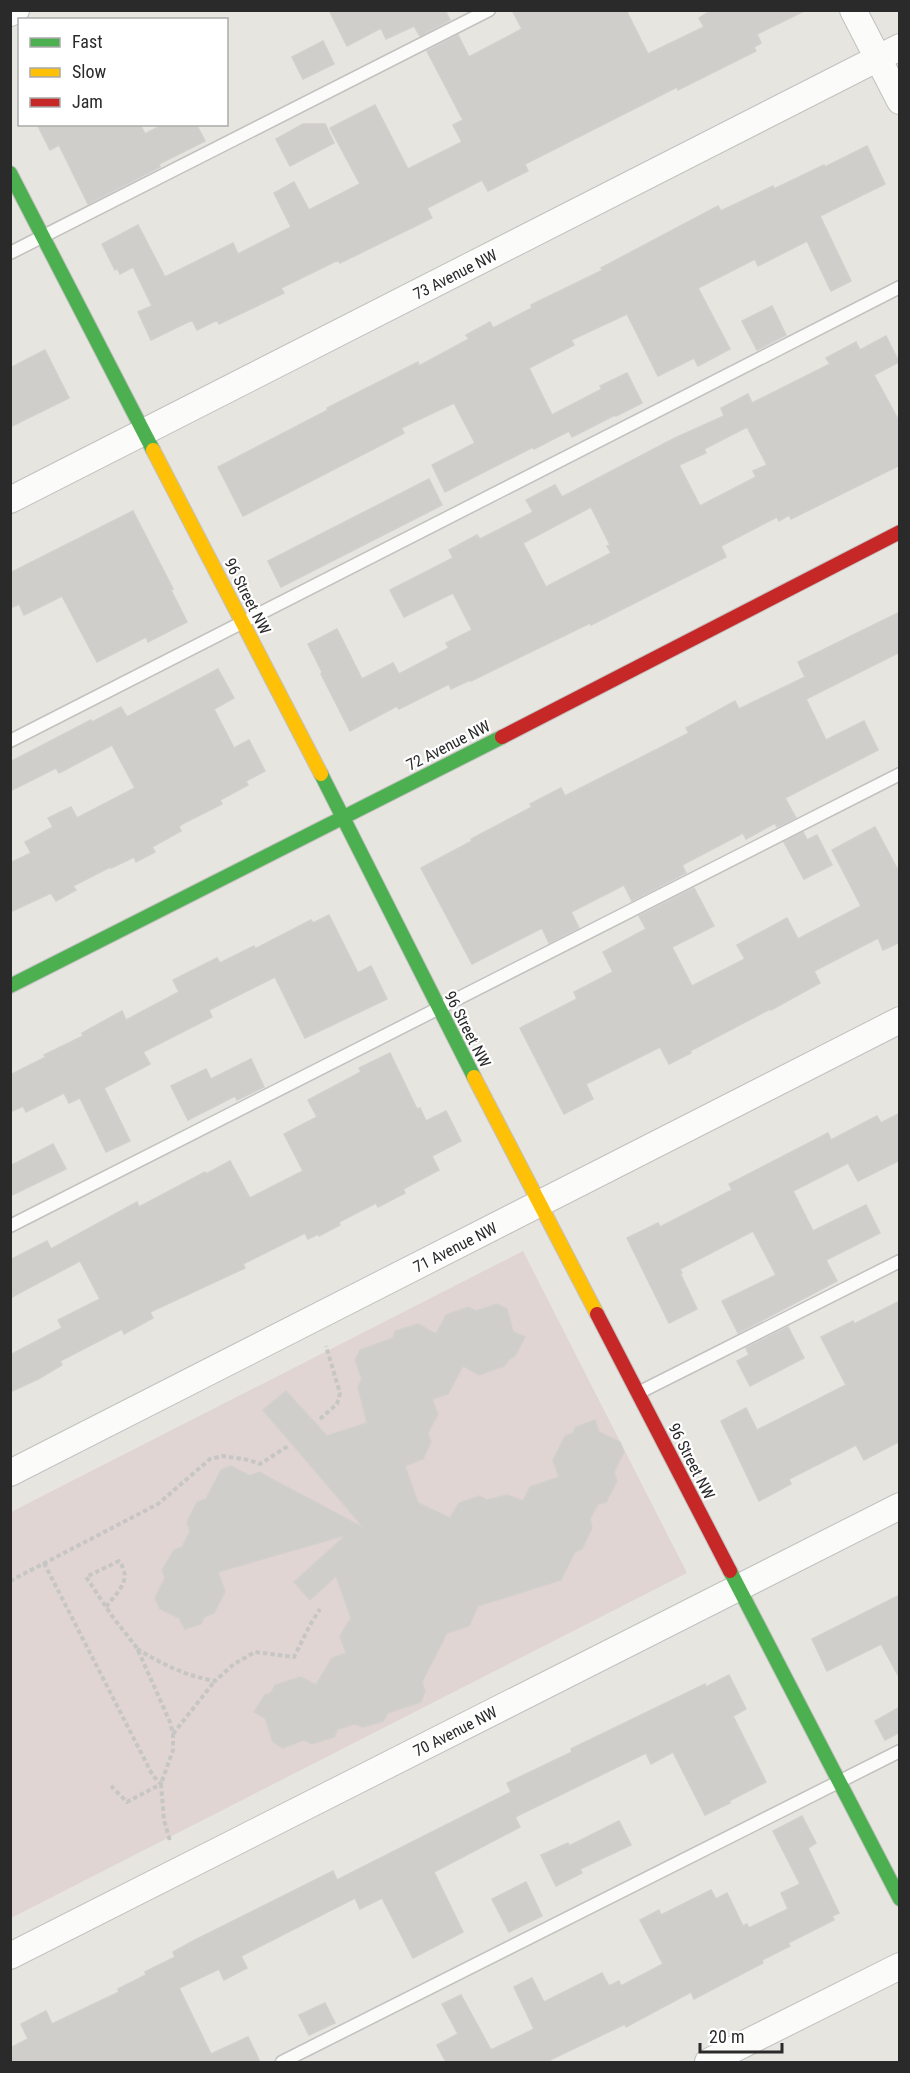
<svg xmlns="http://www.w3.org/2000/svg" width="910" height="2073" viewBox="0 0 910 2073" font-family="'Roboto Condensed',sans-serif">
  <rect width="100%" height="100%" fill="#e7e5e0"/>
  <polygon fill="#e0d5d2" points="523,1251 687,1573 11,1918 11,1512"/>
  <g fill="#d0cecb" stroke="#d2d0cc" stroke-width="1.5" fill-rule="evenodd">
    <polygon points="329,10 445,10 450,20 420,36 414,26 386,39 381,28 347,46"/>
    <polygon points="512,10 626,10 648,54 704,27 699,18 712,10 806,10 757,34 761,43 754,47 756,51 678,90 677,87 525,164 528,171 488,191 482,180 427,208 432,218 340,263 338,260 281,288 284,293 219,324 217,320 197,330 192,320 151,340 138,312 152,306 133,267 120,274 117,268 115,270 102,244 138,225 165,277 233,243 238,254 291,227 274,193 294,182 309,210 360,184 330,128 375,105 408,169 462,142 453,125 463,120 427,51 458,35 469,57 522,29"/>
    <polygon points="323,41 334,64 303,79 292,57"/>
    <polygon points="37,124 140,124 145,134 164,124 196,124 205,141 159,164 160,167 88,204 59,145 50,150"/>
    <polygon points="303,124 325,124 334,143 290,166 276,139"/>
    <polygon points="867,146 885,184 820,216 851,281 831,291 807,241 758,266 755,259 698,288 730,349 698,366 694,358 658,376 627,314 571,340 574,345 529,368 552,415 602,389 600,386 627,373 642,403 616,416 615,415 572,437 569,431 534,449 533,447 445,492 432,465 475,443 454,403 401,428 404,433 383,444 243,516 218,467 328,410 327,408 418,362 419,366 469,339 466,335 490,322 493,328 532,308 531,305 603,270 601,268 718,206 721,211 773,186 774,189 824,165 825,167"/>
    <polygon points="772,306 786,335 757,350 742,321"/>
    <path d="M886,336L899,362L874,375L900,423V465L791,519L789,515L779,521L777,517L721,546L726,557L591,625L590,623L471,681L470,680L451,689L449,684L399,709L397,706L350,731L321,674L322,672L308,644L337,629L362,679L393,663L399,674L449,648L446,643L472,630L453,593L404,617L390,590L453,558L449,550L477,535L480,539L533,512L526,500L555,485L562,497L675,438L724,416L721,408L748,394L752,403L830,364L826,358L856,342L860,350ZM747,427L767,465L753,471L756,477L700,506L679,465L706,453L704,449ZM591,507L610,545L607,546L611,553L546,587L523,543Z"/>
    <polygon points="45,350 69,398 10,427 10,368"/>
    <polygon points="429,479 442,505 281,587 268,561"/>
    <polygon points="133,511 173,589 171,590 187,622 148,642 146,637 97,662 62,596 24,615 19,604 10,608 10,573"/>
    <polygon points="900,612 900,652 806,699 826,740 864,721 878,750 785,798 796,818 777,827 775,823 746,839 743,833 682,865 686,873 632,901 624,885 571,912 579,928 549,943 542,928 472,964 421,868 472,841 471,839 532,807 530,804 561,788 565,796 689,733 686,728 735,701 739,709 805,677 798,662"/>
    <polygon points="218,669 234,698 214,709 234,748 249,740 265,771 246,781 248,785 220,800 222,804 182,824 179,827 181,831 152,847 155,852 136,862 134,857 111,868 110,867 73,886 76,890 56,901 51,893 10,912 10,863 31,853 25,842 53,827 48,818 71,807 77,818 135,788 112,745 59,773 56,768 10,791 10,762 91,720 92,722 121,707 127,717"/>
    <polygon points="875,827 900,874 900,942 883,950 878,938 814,971 820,983 771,1010 770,1009 690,1051 691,1053 669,1064 660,1047 586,1084 593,1099 564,1114 520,1028 577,999 574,992 613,972 603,952 646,929 639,916 694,888 714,926 672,947 692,986 745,959 737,945 787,918 798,939 861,906 832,850"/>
    <polygon points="803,832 807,840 817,835 832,865 804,879 784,842"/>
    <polygon points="329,915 358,973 371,966 387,999 305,1038 275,977 209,1010 212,1017 143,1052 150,1064 104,1088 130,1141 106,1152 80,1098 69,1103 64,1093 26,1112 23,1106 10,1112 10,1075 46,1057 44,1055 83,1036 82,1033 122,1011 126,1020 179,992 173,980 217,958 220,963 254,946 255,949 311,920 313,923"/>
    <polygon points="390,1053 417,1109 420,1108 426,1121 446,1111 461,1141 432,1156 439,1170 403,1189 405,1193 378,1207 376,1203 339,1222 340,1225 319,1236 318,1234 308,1239 305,1233 243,1264 245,1268 150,1312 153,1318 124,1334 122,1329 60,1361 62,1365 38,1379 10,1392 10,1355 62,1328 58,1320 100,1299 80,1261 10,1298 10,1260 47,1241 51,1249 137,1202 139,1207 205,1172 206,1174 230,1161 250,1198 303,1171 284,1134 317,1117 308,1100 361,1072 359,1068"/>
    <polygon points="251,1059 264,1087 237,1100 235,1096 188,1120 171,1086 206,1069 211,1079"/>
    <polygon points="900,1113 900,1160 858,1181 848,1163 793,1191 813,1231 866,1205 880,1233 826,1260 837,1281 738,1333 722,1301 776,1275 753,1231 680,1269 682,1273 680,1273 697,1309 669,1323 627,1238 658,1223 660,1227 703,1205 732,1190 729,1184 828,1133 831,1140 877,1116 881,1123"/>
    <polygon points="53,1144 66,1169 10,1196 10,1166"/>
    <polygon points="900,1301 900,1441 864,1460 856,1445 789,1479 791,1484 759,1501 721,1421 746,1408 757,1430 846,1385 821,1337 853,1321 854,1324"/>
    <polygon points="497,1304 507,1309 513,1332 525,1337 515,1356 509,1359 504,1366 479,1375 463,1366 448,1394 432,1399 438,1414 428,1433 431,1442 423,1459 405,1466 418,1503 450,1518 459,1503 479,1496 487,1500 507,1495 523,1501 530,1487 559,1477 553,1460 565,1436 573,1433 576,1427 595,1420 599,1432 620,1442 624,1452 614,1472 617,1481 606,1502 598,1504 590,1519 592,1528 582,1549 575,1552 561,1580 478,1606 469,1626 447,1633 422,1682 425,1691 421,1702 388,1713 383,1721 363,1727 355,1724 338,1729 334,1737 312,1744 304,1740 283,1748 273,1742 265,1718 254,1712 265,1695 271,1693 275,1685 301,1677 316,1685 332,1658 346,1653 340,1636 351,1618 336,1576 310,1600 294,1582 346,1535 218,1572 225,1592 214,1613 204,1617 201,1624 185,1629 179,1618 160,1609 155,1598 165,1578 162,1570 174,1550 182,1547 190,1531 187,1522 197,1502 206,1499 221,1470 231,1466 250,1476 259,1472 364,1528 263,1410 286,1391 327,1436 367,1423 358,1387 362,1379 355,1360 360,1350 393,1338 395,1331 418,1324 436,1334 446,1315 468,1307 476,1311"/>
    <polygon points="788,1327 804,1358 750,1386 737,1361 749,1355 746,1348"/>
    <polygon points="900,1595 900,1679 881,1644 827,1671 812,1639"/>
    <polygon points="729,1675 746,1709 733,1716 766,1782 729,1801 730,1803 705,1815 673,1752 651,1764 646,1753 515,1817 520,1827 434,1872 463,1932 413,1958 382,1898 360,1909 355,1898 241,1956 247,1968 224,1980 219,1969 179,1988 211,2054 248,2037 260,2062 10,2062 10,2048 28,2039 21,2024 46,2011 52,2024 119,1992 118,1989 146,1975 145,1972 175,1957 173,1952 193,1941 333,1871 337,1880 511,1792 507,1783 572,1752 571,1749 705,1684 706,1687"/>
    <polygon points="900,1707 900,1732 885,1740 875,1721"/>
    <polygon points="802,1816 816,1843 808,1848 839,1913 832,1916 834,1920 788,1943 790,1946 762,1960 763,1963 694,1999 691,1992 626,2027 625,2024 546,2062 446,2062 437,2045 458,2034 442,2004 461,1995 491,2050 534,2029 514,1987 532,1978 544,2002 602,1973 609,1986 619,1981 621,1986 663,1964 640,1920 659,1910 661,1915 711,1890 716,1899 727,1893 743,1926 747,1924 749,1928 788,1909 781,1893 800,1884 773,1831"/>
    <polygon points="619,1821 631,1845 580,1869 582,1873 556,1886 541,1855 568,1843 569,1846"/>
    <polygon points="526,1882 542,1916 509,1932 492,1899"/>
    <polygon points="325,2003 335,2023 309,2035 299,2015"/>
  </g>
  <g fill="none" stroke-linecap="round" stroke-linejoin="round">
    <defs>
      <g id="lane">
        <polyline points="10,253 489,10"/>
        <polyline points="10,741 900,287"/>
        <polyline points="10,1226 900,774"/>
        <polyline points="640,1392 900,1261"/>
        <polyline points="282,2062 900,1751"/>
      </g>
      <g id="street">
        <polyline points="853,10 900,101"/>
        <polyline points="10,13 16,10"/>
        <polyline points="10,500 900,47"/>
        <polyline points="10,1473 900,1020"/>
        <polyline points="10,1956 900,1506"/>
        <polyline points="708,2062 900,1966"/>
      </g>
      <g id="fast">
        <polyline points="10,173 153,450"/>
        <polyline points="321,774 474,1077"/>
        <polyline points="10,986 502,737"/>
        <polyline points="730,1571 900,1899"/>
      </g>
      <g id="slow">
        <polyline points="153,450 321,774"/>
        <polyline points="474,1077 597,1314"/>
      </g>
      <g id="jam">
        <polyline points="502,737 900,532"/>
        <polyline points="597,1314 730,1571"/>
      </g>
    </defs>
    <use href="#lane" stroke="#c2c1c0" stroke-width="15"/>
    <use href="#street" stroke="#c2c1c0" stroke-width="28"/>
    <use href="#fast" stroke="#c2c1c0" stroke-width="16"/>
    <use href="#slow" stroke="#c2c1c0" stroke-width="16"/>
    <use href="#jam" stroke="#c2c1c0" stroke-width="16"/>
    <g stroke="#c6c6c5" stroke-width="4" stroke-dasharray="4.5 3" stroke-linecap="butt">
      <polyline points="320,1419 337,1404 340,1393 326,1346"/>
      <polyline points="44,1563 153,1776 161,1784 127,1802 111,1786"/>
      <polyline points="10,1581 158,1504 210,1459 223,1456 249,1460 260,1464 288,1446"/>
      <path d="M106,1607C118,1591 133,1580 119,1561L86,1577L112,1616L137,1648L170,1722L173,1734V1750L161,1784L164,1820L170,1841"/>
      <path d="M137,1649C162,1664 186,1676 215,1681L234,1664L255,1652L294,1657L310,1625L320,1609"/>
      <polyline points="173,1734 214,1682"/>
    </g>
    <use href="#lane" stroke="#fbfbfa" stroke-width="12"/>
    <use href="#street" stroke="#fbfbfa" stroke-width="26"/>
    <use href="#fast" stroke="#4caf50" stroke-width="14"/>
    <use href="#slow" stroke="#ffc107" stroke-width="14"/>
    <use href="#jam" stroke="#c62828" stroke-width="14"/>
  </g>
  <g text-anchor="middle" stroke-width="4.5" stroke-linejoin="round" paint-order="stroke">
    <g font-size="16" fill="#2a2a2a" stroke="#fff">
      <text transform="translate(455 274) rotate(-27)" y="6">73 Avenue NW</text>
      <text transform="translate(248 596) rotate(63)" y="6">96 Street NW</text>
      <text transform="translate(448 745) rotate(-27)" y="6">72 Avenue NW</text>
      <text transform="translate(468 1029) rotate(63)" y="6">96 Street NW</text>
      <text transform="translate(455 1247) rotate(-27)" y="6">71 Avenue NW</text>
      <text transform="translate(692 1461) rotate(63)" y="6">96 Street NW</text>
      <text transform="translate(455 1731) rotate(-27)" y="6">70 Avenue NW</text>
    </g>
  </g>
  <rect width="910" height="2073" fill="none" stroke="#2a2a2a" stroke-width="24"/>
  <rect x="18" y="18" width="210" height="108" fill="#ffffff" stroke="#aaaaaa" stroke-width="1.5"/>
  <rect x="30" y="38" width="30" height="9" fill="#4caf50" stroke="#aaaaaa" stroke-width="1.5"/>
  <text x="72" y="48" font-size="18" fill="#2a2a2a">Fast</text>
  <rect x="30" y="68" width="30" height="9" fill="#ffc107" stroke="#aaaaaa" stroke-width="1.5"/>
  <text x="72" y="78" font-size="18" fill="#2a2a2a">Slow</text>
  <rect x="30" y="98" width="30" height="9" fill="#c62828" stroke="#aaaaaa" stroke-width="1.5"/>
  <text x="72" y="108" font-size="18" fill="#2a2a2a">Jam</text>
  <path d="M700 2043v9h82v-9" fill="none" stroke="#2a2a2a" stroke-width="3"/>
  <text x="709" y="2043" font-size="18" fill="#2a2a2a" stroke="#ffffff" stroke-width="4.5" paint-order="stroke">20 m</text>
</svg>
